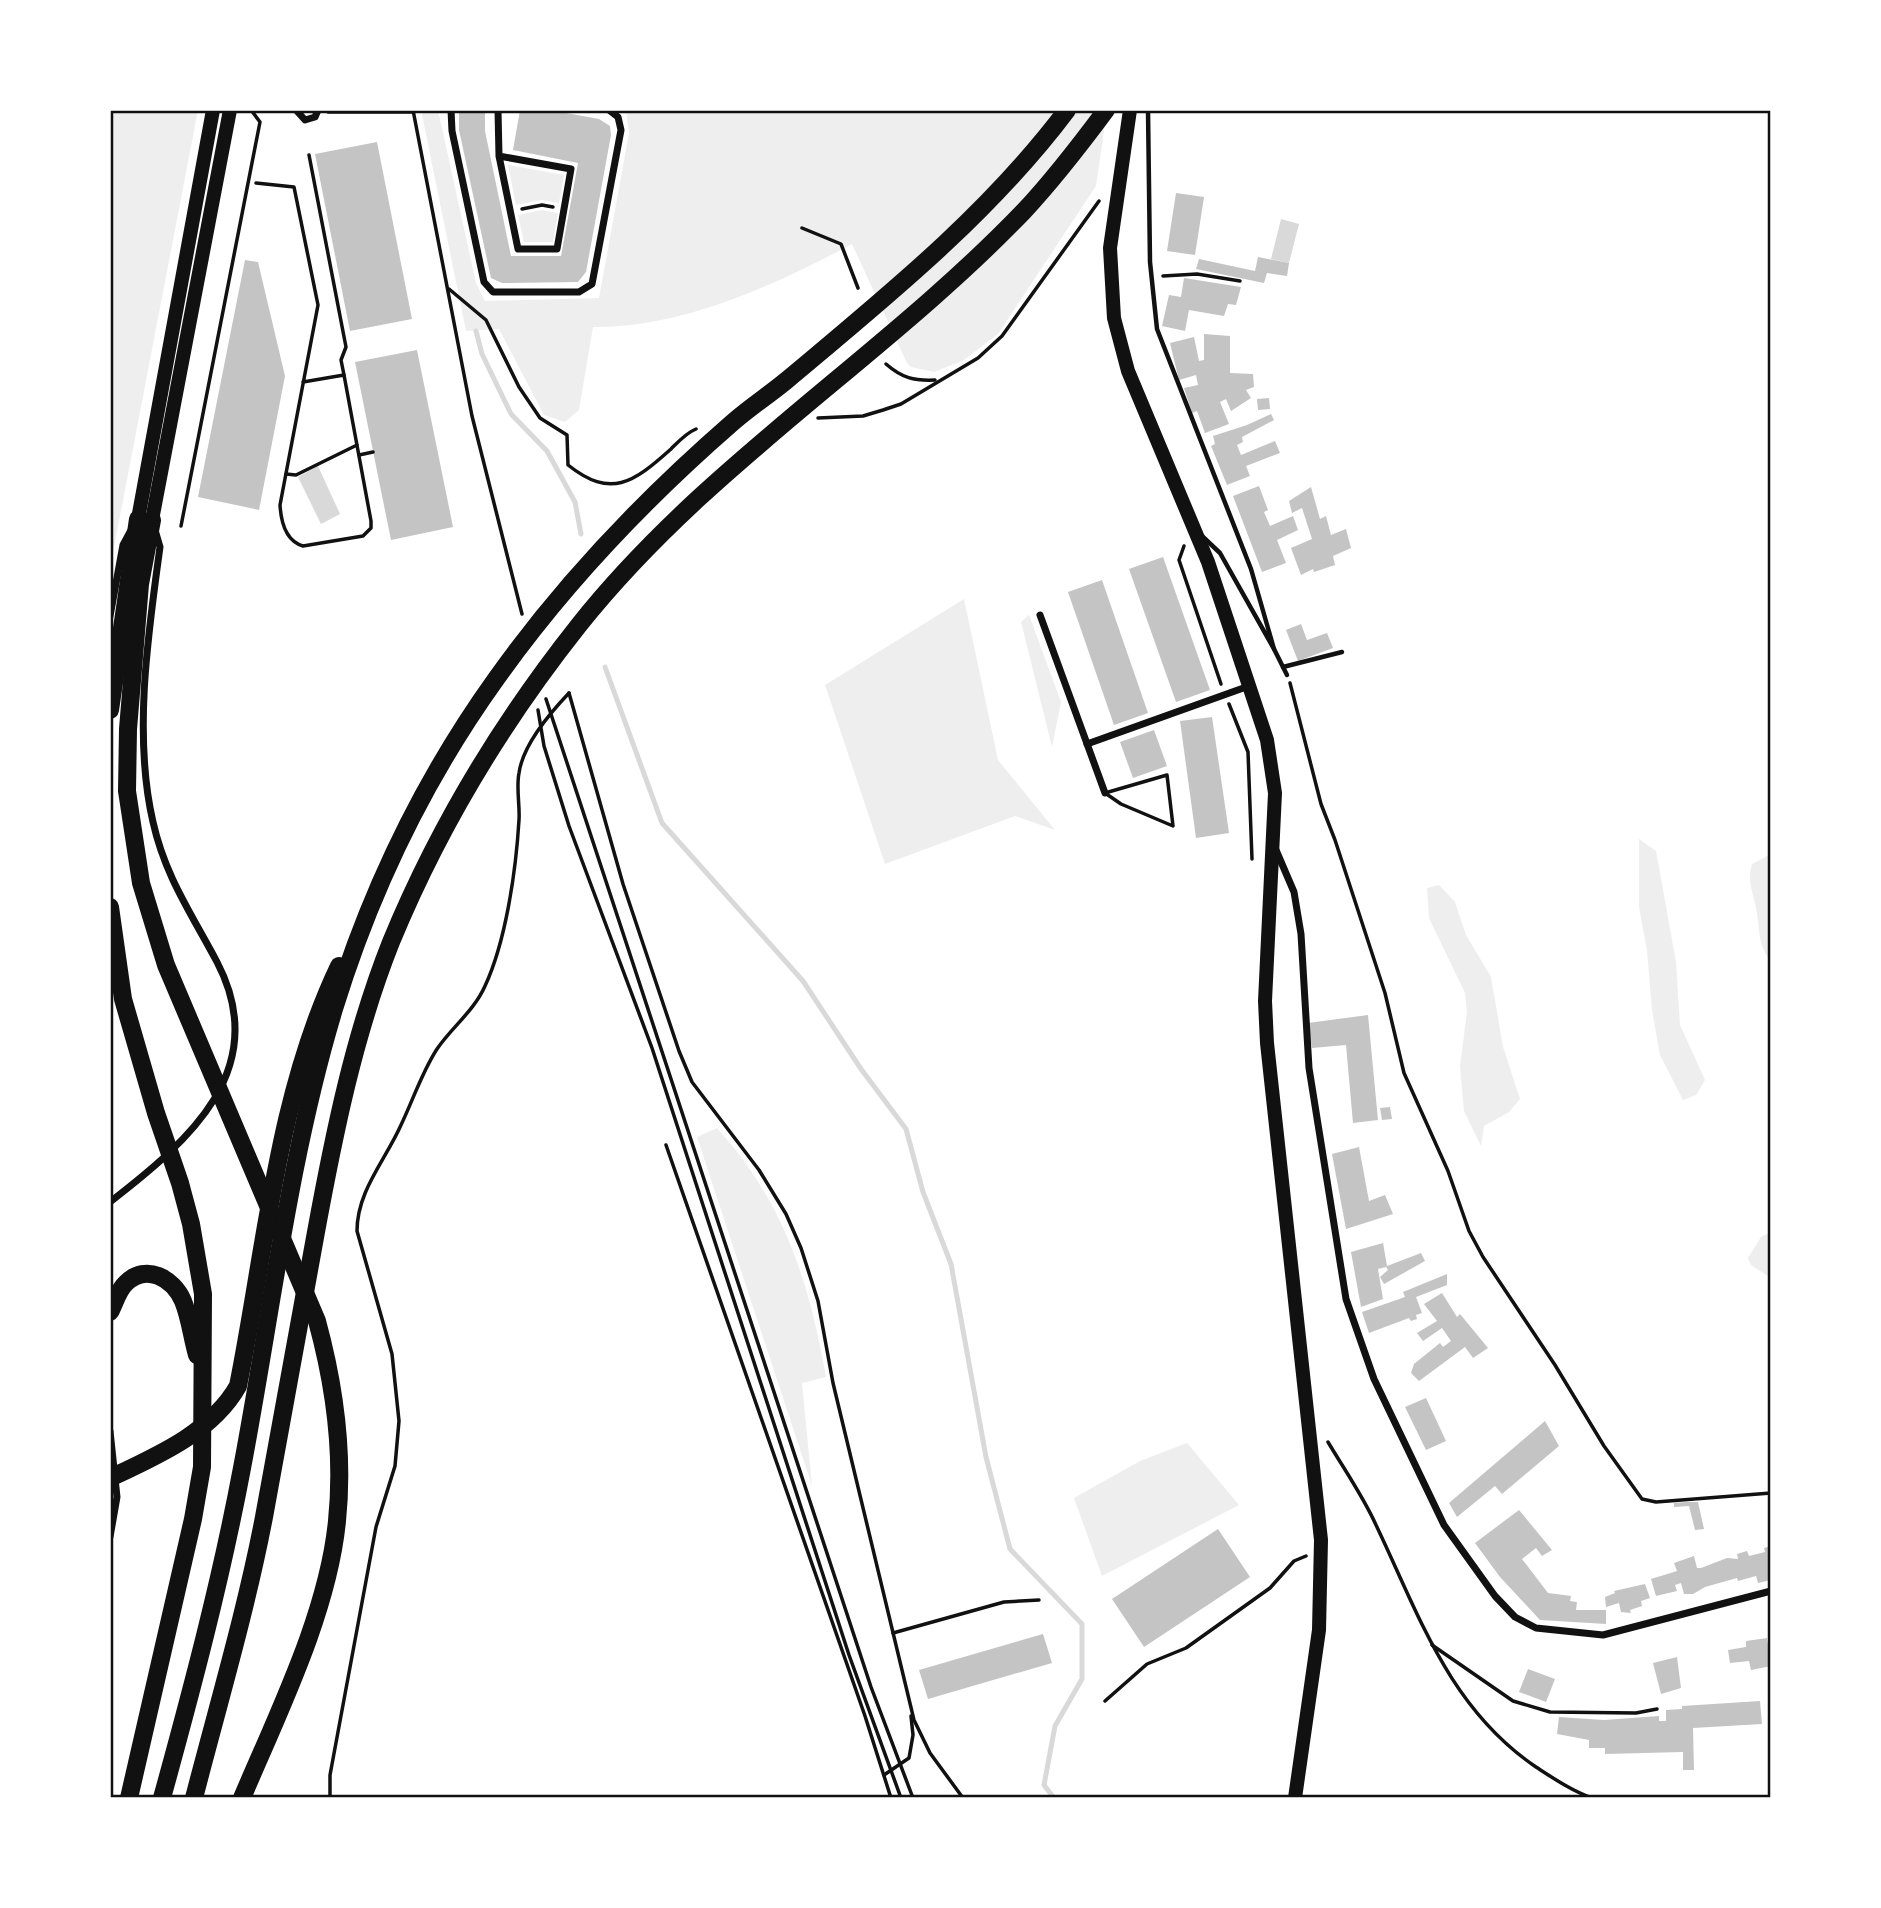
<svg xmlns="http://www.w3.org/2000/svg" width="1881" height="1908" viewBox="0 0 1881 1908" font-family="Spectral,serif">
  <rect width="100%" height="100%" fill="#fff"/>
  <g fill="#eee">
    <polygon points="110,110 198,110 110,568"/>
    <path d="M421,110H438L476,283L485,301L599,298L629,133L626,110H1107L1096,186L998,334L964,360L934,372L911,367L907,363L852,244C775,285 683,328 593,327L579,410L565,422L544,415L499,329L466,331Z"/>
    <polygon points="508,165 564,175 559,203 542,200 516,205"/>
    <polygon points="542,210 558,213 553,242 524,242 518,215"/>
    <polygon points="964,599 998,760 1055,830 1015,816 885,864 825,685"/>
    <polygon points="1029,615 1061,702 1052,747 1021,622"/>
    <polygon points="1639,839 1656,851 1676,962 1680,1025 1705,1080 1696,1095 1683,1100 1660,1055 1652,1010 1647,950 1639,907"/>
    <path d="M1769,855L1771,859V961C1757,945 1760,927 1756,908C1753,891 1747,882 1752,864Z"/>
    <polygon points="1439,885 1455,902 1466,935 1491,977 1503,1047 1520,1099 1509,1112 1484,1126 1481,1146 1464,1111 1460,1066 1467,1012 1465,993 1429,918 1427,888"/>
    <path d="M717,1128C784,1202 809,1281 826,1377L802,1383L812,1486L697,1137Z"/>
    <polygon points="1771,1232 1771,1278 1751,1265 1748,1258 1761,1237"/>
    <polygon points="1187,1443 1239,1505 1102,1576 1074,1498 1140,1461"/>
  </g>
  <g fill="#d9d9d9">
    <polygon points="1281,219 1299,224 1289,263 1271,259"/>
    <polygon points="318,466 340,514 321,524 298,477"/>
  </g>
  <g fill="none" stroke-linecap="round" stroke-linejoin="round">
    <g stroke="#d9d9d9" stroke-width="5">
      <polyline points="476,331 482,354 511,414 547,451 575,502 581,534"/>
      <polyline points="605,667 662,823 803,981 861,1069 906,1129 923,1192 951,1264 986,1457 1010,1549 1082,1624 1082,1679 1055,1726 1044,1785 1054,1798"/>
    </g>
  </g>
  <g fill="#c4c4c4">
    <polygon points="459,110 485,110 485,131 511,256 561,256 578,163 513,150 520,110 550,110 599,119 610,126 611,135 586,272 578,282 502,283 491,278 459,130"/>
    <polygon points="377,142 412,319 350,331 315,154"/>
    <polygon points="1176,193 1204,197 1195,255 1167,251"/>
    <polygon points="1258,257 1289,263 1287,276 1267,273 1264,283 1196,269 1199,259 1255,271"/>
    <polygon points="245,260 258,262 285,376 259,510 198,497"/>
    <polygon points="1184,278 1241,287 1236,305 1228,304 1224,316 1189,310 1185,331 1162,326 1169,295 1181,297"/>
    <polygon points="1204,334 1230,336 1230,373 1253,374 1254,387 1246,390 1251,398 1231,411 1226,399 1220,402 1229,424 1205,433 1197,411 1192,413 1184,388 1198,385 1196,375 1179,380 1170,343 1194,337 1199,361 1204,360"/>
    <polygon points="417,350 453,527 391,540 355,362"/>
    <polygon points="1269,398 1270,409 1258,410 1257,399"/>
    <polygon points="1271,414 1274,420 1242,437 1243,442 1237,445 1241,455 1275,441 1280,453 1246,466 1250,476 1227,485 1211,446 1215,444 1213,436 1247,425"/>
    <polygon points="1259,486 1268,510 1264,512 1270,526 1293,516 1298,530 1277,540 1286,563 1262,572 1233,496"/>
    <polygon points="1311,487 1320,519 1326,516 1331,535 1346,529 1351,548 1333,556 1335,565 1314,572 1313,569 1301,575 1291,548 1312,539 1302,508 1292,513 1289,501"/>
    <polygon points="1163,557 1210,690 1176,702 1129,569"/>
    <polygon points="1102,580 1148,713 1114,725 1068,592"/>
    <polygon points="1301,624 1307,640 1327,633 1333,648 1298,661 1286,630"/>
    <polygon points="1212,717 1229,833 1196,838 1180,721"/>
    <polygon points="1154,730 1167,766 1133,778 1120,742"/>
    <polygon points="1368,1015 1378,1120 1353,1123 1346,1045 1312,1048 1308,1023"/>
    <polygon points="1390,1107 1392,1119 1382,1120 1380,1108"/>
    <polygon points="1359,1147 1369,1201 1385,1195 1393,1214 1346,1229 1332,1154"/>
    <polygon points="1383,1243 1387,1266 1421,1253 1425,1261 1384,1284 1380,1277 1388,1270 1386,1267 1378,1269 1383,1299 1361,1307 1351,1252"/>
    <polygon points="1447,1274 1447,1285 1416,1297 1422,1313 1416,1315 1417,1319 1411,1321 1409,1318 1369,1333 1362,1312 1405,1297 1403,1292"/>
    <polygon points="1442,1293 1457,1317 1460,1314 1488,1348 1473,1358 1465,1347 1419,1381 1411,1373 1414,1364 1440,1343 1443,1347 1451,1341 1442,1328 1423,1341 1417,1333 1437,1321 1424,1304"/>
    <polygon points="1426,1398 1446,1441 1426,1450 1405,1407"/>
    <polygon points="1545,1421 1559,1446 1502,1494 1495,1486 1457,1517 1449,1503"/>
    <polygon points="1686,1502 1698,1502 1704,1529 1695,1530 1689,1506 1674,1507 1674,1503"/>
    <polygon points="1519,1510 1552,1550 1542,1556 1536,1548 1522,1559 1548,1593 1571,1596 1570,1601 1577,1602 1576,1610 1606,1610 1606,1624 1540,1620 1500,1577 1475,1543"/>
    <polygon points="1218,1529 1250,1577 1144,1647 1112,1599"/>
    <polygon points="1771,1546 1771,1580 1758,1583 1756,1576 1738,1581 1737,1578 1705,1587 1693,1594 1684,1594 1681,1583 1675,1585 1677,1591 1656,1596 1651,1579 1677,1571 1674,1563 1694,1556 1697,1568 1701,1568 1727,1558 1738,1559 1737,1554 1747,1551 1749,1556 1765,1552 1764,1548"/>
    <polygon points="1645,1584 1650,1598 1641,1601 1642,1606 1630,1610 1631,1613 1621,1612 1619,1603 1606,1607 1605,1597 1615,1593 1614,1591"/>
    <polygon points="1043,1634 1052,1663 928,1699 919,1670"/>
    <polygon points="1767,1638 1771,1666 1751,1670 1749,1661 1730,1663 1728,1650 1746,1647 1746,1641"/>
    <polygon points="1677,1657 1681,1688 1661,1694 1653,1663"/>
    <polygon points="1528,1669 1555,1679 1546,1702 1519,1692"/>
    <polygon points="1760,1701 1762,1724 1693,1728 1694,1770 1683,1770 1683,1752 1605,1754 1605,1748 1589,1748 1589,1740 1557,1734 1559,1717 1604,1720 1659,1716 1659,1721 1666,1721 1666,1710 1682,1709 1682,1706"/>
  </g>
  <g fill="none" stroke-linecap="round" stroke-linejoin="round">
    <g stroke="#111" stroke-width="3.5">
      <polyline points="413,110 472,416 522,614"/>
      <polyline points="328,112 414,112"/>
      <polyline points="309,155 346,347 341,360 344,375"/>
      <path d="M256,183L294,187L318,305L280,505C281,522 286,541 303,546L363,536L371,528V521L344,375L303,382"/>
      <polyline points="522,209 542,205 553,207"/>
      <polyline points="802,228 841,244 858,288"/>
      <polyline points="1163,276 1197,274 1240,281"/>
      <path d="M449,289L486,320L519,387L540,418L567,435L568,465C611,499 633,483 671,449C678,442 686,433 696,429"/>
      <path d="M886,364C902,378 914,381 935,380"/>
      <polyline points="818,418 863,416 883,410 901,404 978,358 1002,336 1099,201"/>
      <polyline points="359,455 373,452"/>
      <polyline points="286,474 296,475 357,445"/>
      <polyline points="181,526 260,122 251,110"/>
      <polyline points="1184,546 1179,560 1221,684"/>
      <polyline points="1290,683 1321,804 1335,840 1385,993 1404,1073 1448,1171 1469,1231 1483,1257 1555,1365 1604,1446 1642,1499 1656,1502 1771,1493"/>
      <polyline points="569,693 623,884 679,1051 692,1082 759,1170 786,1214 801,1248 818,1301 833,1383 914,1720 930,1753 963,1798"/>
      <polyline points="546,699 871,1687 913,1798"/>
      <polyline points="1229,704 1248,752 1252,859"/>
      <polyline points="538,710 544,746 569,826 652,1048 849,1655 901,1798"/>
      <polygon points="1167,775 1173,826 1121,804 1105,793"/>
      <polyline points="666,1145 865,1716 891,1798"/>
      <path d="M1328,1442C1344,1469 1363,1496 1376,1525C1419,1615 1449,1708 1536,1767C1553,1778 1572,1791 1592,1798"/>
      <polyline points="893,1633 1004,1602 1039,1600"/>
      <polyline points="1432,1645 1513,1701 1550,1712 1636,1713 1657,1709"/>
      <polyline points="1105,1701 1147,1664 1186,1648 1270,1588 1294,1561 1306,1556"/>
      <polyline points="884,1775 909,1758 913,1735 911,1716"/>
      <path d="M330,1798V1775L376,1527L395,1466L399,1421L392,1354L357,1231C357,1191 385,1161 401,1125C413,1100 422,1072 437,1049C452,1027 474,1011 485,986C506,941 516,870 519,820C520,805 516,788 519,773C523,744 550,713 569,693"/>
      <polyline points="1768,1798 1771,1797"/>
    </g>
    <g stroke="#111" stroke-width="4.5">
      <polyline points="1148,110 1150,262 1157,329 1251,569 1274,649 1220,553 1202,536"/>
      <polyline points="1274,649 1287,675"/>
      <polyline points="1283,667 1342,652"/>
    </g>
    <g stroke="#111" stroke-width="7">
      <polyline points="296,110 305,120 315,117 318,110"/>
      <polyline points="451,110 452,131 484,282 493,292 579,292 592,284 621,130 618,117 609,110"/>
      <polyline points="498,110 499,156 518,249 557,249 571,169 499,156"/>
      <polyline points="1040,615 1105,793"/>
      <polyline points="110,616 123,545 130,532"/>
      <polyline points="1087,744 1249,686"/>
      <polyline points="1276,850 1294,892 1301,934 1309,1068 1346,1299 1374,1379 1444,1525 1495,1596 1515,1617 1536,1628 1603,1635 1771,1591"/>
      <path d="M110,1202C189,1141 273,1069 217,962C191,913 165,876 153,822C133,736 148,634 160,547L155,530"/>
      <polyline points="110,1431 117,1497 110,1537"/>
    </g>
    <polyline stroke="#111" stroke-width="14" points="1130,110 1110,248 1114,318 1128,371 1208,562 1267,740 1275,793 1265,1001 1267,1043 1321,1540 1319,1630 1295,1798"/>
    <g stroke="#111" stroke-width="14">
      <polyline points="138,519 213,110"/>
      <polyline points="152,520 230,110"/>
    </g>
    <g stroke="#111" stroke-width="18">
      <path d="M152,520L140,584L128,729L127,791L141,883L166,965L317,1321C335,1387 344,1453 337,1521C328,1613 278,1713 242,1798"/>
      <polyline points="110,710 138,519"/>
      <polyline points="110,907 123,999 156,1113 180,1183 191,1224 203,1294 202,1467 193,1519 129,1798"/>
      <path d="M110,1312C115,1303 118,1290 126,1283C146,1263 173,1278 183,1301C190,1318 192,1338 197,1355"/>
      <path d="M110,1478C157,1456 212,1432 238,1386C266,1246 277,1096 339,966"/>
      <path d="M162,1798C192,1689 221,1580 242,1468C271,1315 289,1158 334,1009C370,892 425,778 496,679C562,586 647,497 732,423C750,407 769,395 787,380C886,297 989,214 1067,110"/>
      <path d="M194,1798C218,1705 246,1611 264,1517C282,1422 298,1327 316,1232C334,1134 354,1035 391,942C438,828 502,722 579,625C706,465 883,358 1024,211C1054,179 1080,145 1106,110"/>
    </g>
  </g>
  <rect width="1881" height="1908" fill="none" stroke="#ffffff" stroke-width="224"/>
  <rect x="112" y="112" width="1657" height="1684" fill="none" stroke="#111" stroke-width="2.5"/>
</svg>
